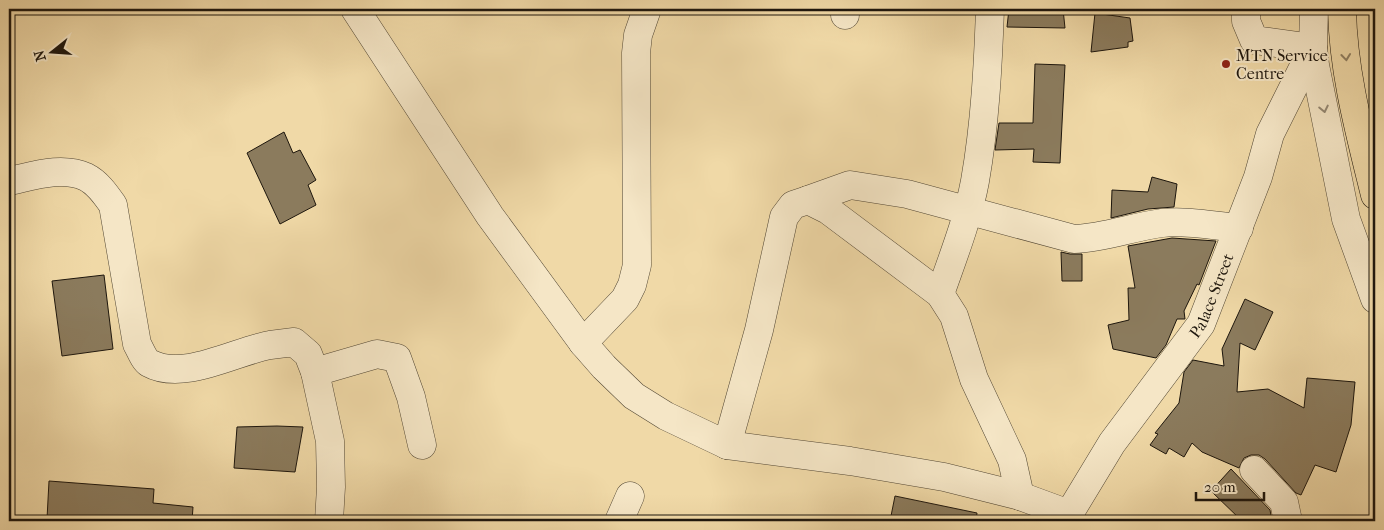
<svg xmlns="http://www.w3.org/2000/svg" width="1384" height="530" viewBox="0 0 1384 530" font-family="'IM FELL French Canon',serif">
  <rect width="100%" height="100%" fill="#f0d9a7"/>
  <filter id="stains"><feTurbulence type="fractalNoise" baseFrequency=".004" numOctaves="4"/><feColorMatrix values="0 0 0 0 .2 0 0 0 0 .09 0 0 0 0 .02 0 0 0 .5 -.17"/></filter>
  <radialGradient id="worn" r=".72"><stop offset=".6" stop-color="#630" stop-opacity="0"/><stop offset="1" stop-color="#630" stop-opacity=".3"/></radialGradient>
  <g fill="#8b7b5d" stroke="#1d160d">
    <polygon points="1009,9 1063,9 1065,28 1007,27"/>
    <polygon points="1095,13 1130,18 1133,41 1128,42 1128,47 1091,52"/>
    <polygon points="1035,64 1065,65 1060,163 1033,162 1034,149 995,150 999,123 1033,123"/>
    <polygon points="284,132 293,153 300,150 316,180 308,185 316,205 280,224 247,153"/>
    <polygon points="1152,177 1177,184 1174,207 1148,209 1111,218 1112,190 1148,192"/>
    <polygon points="1172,238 1216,241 1199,285 1197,284 1184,311 1185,319 1177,319 1166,345 1156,358 1113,349 1108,325 1129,320 1128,288 1135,288 1128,246"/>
    <polygon points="1061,252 1070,254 1082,254 1082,281 1062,281"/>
    <polygon points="104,275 113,349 62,356 52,281"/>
    <polygon points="1245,299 1273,312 1255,350 1240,343 1237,392 1268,389 1304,408 1307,378 1355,382 1351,425 1336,472 1315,465 1301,495 1296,493 1265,459 1259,455 1251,455 1244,458 1239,468 1202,452 1192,443 1184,457 1169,448 1166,454 1150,445 1158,434 1155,433 1179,403 1184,372 1193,360 1224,366 1222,349"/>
    <polygon points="277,426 303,427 295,472 234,468 237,427"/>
    <polygon points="1231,469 1270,510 1272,521 1242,521 1211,491"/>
    <polygon points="49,481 154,489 153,503 193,507 192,521 150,519 150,521 74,521 47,519"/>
    <polygon points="895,496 977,513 976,521 890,521"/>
  </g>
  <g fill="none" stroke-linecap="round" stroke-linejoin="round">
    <defs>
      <g id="minor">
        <polyline points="355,9 490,216 583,343 604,367 634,396 666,416 727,445 850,461 944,477 1020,496 1069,514"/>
        <polyline points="1314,9 1313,48 1315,65 1346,219 1375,299"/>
        <polyline points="845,15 845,9"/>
        <path d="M9,181C33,176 62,166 86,177C98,183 106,195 113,205L137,344C140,349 144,360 149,363C183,382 236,351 270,345C278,344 286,343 294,342L308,354L315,372L330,441L331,487L329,521"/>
        <path d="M808,200L850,185L907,194L1074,239C1104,238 1132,227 1162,223C1185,220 1215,226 1239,228"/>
        <path d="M940,294C953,257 968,219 975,181C985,124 988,66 990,9"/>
        <polyline points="583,343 625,299 632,285 637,265 636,53 638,35 647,9"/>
        <polyline points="315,372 377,354 397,358 411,397 422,445"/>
        <polyline points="727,445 759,330 784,217 793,205 808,200 828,210 940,294 954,316 974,379 1012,460 1020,496"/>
        <polyline points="1254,470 1284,502 1288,521"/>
        <polyline points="619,521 630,496"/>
        <path id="s1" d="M1068,521L1069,514L1112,443L1201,324L1258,177L1270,134L1313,48L1254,40L1246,21V9"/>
      </g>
      <path id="major" d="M1342,9C1343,72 1360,134 1375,195"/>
    </defs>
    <use href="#minor" stroke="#524734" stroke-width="29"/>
    <use href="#major" stroke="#1d160d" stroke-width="29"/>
    <use href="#minor" stroke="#f5e6c6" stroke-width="28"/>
    <use href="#major" stroke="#f0d9a7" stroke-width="28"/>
  </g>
  <defs><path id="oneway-chevron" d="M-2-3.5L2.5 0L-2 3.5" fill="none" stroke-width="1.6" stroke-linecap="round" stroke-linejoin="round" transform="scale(1.25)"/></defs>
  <use stroke="#918162" href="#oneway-chevron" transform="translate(1346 57) rotate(84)"/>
  <use stroke="#948873" href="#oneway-chevron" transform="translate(1324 109) rotate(78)"/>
  <circle fill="#8f2418" stroke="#f5e6c6" stroke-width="2" cx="1226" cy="64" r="5"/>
  <g text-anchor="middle" stroke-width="4" stroke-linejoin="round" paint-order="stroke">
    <g font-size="16" fill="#1d160d" stroke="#f5e6c6" text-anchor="start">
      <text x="1236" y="61">MTN Service<tspan x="1236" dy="18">Centre</tspan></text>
    </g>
    <g font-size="16" fill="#1d160d" stroke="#f5e6c6">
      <text dy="6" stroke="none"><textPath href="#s1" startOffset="269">Palace Street</textPath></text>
    </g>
  </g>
  <rect width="1384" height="530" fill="none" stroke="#f0d9a7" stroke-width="30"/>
  <rect x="10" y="10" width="1364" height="510" fill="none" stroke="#1d160d" stroke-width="2.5"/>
  <rect x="15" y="15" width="1354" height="500" fill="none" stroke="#1d160d"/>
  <g transform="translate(52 52) rotate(253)" stroke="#f5e6c6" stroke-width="4" paint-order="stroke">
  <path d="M0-4L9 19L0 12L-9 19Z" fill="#1d160d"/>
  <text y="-8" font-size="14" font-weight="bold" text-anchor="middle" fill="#1d160d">N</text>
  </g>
  <path d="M1196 492v8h68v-8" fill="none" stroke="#1d160d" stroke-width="2.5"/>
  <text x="1204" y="492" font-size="15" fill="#1d160d" stroke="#f5e6c6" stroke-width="4" paint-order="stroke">20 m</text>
  <rect width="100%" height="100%" filter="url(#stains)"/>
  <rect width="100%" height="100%" fill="url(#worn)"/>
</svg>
